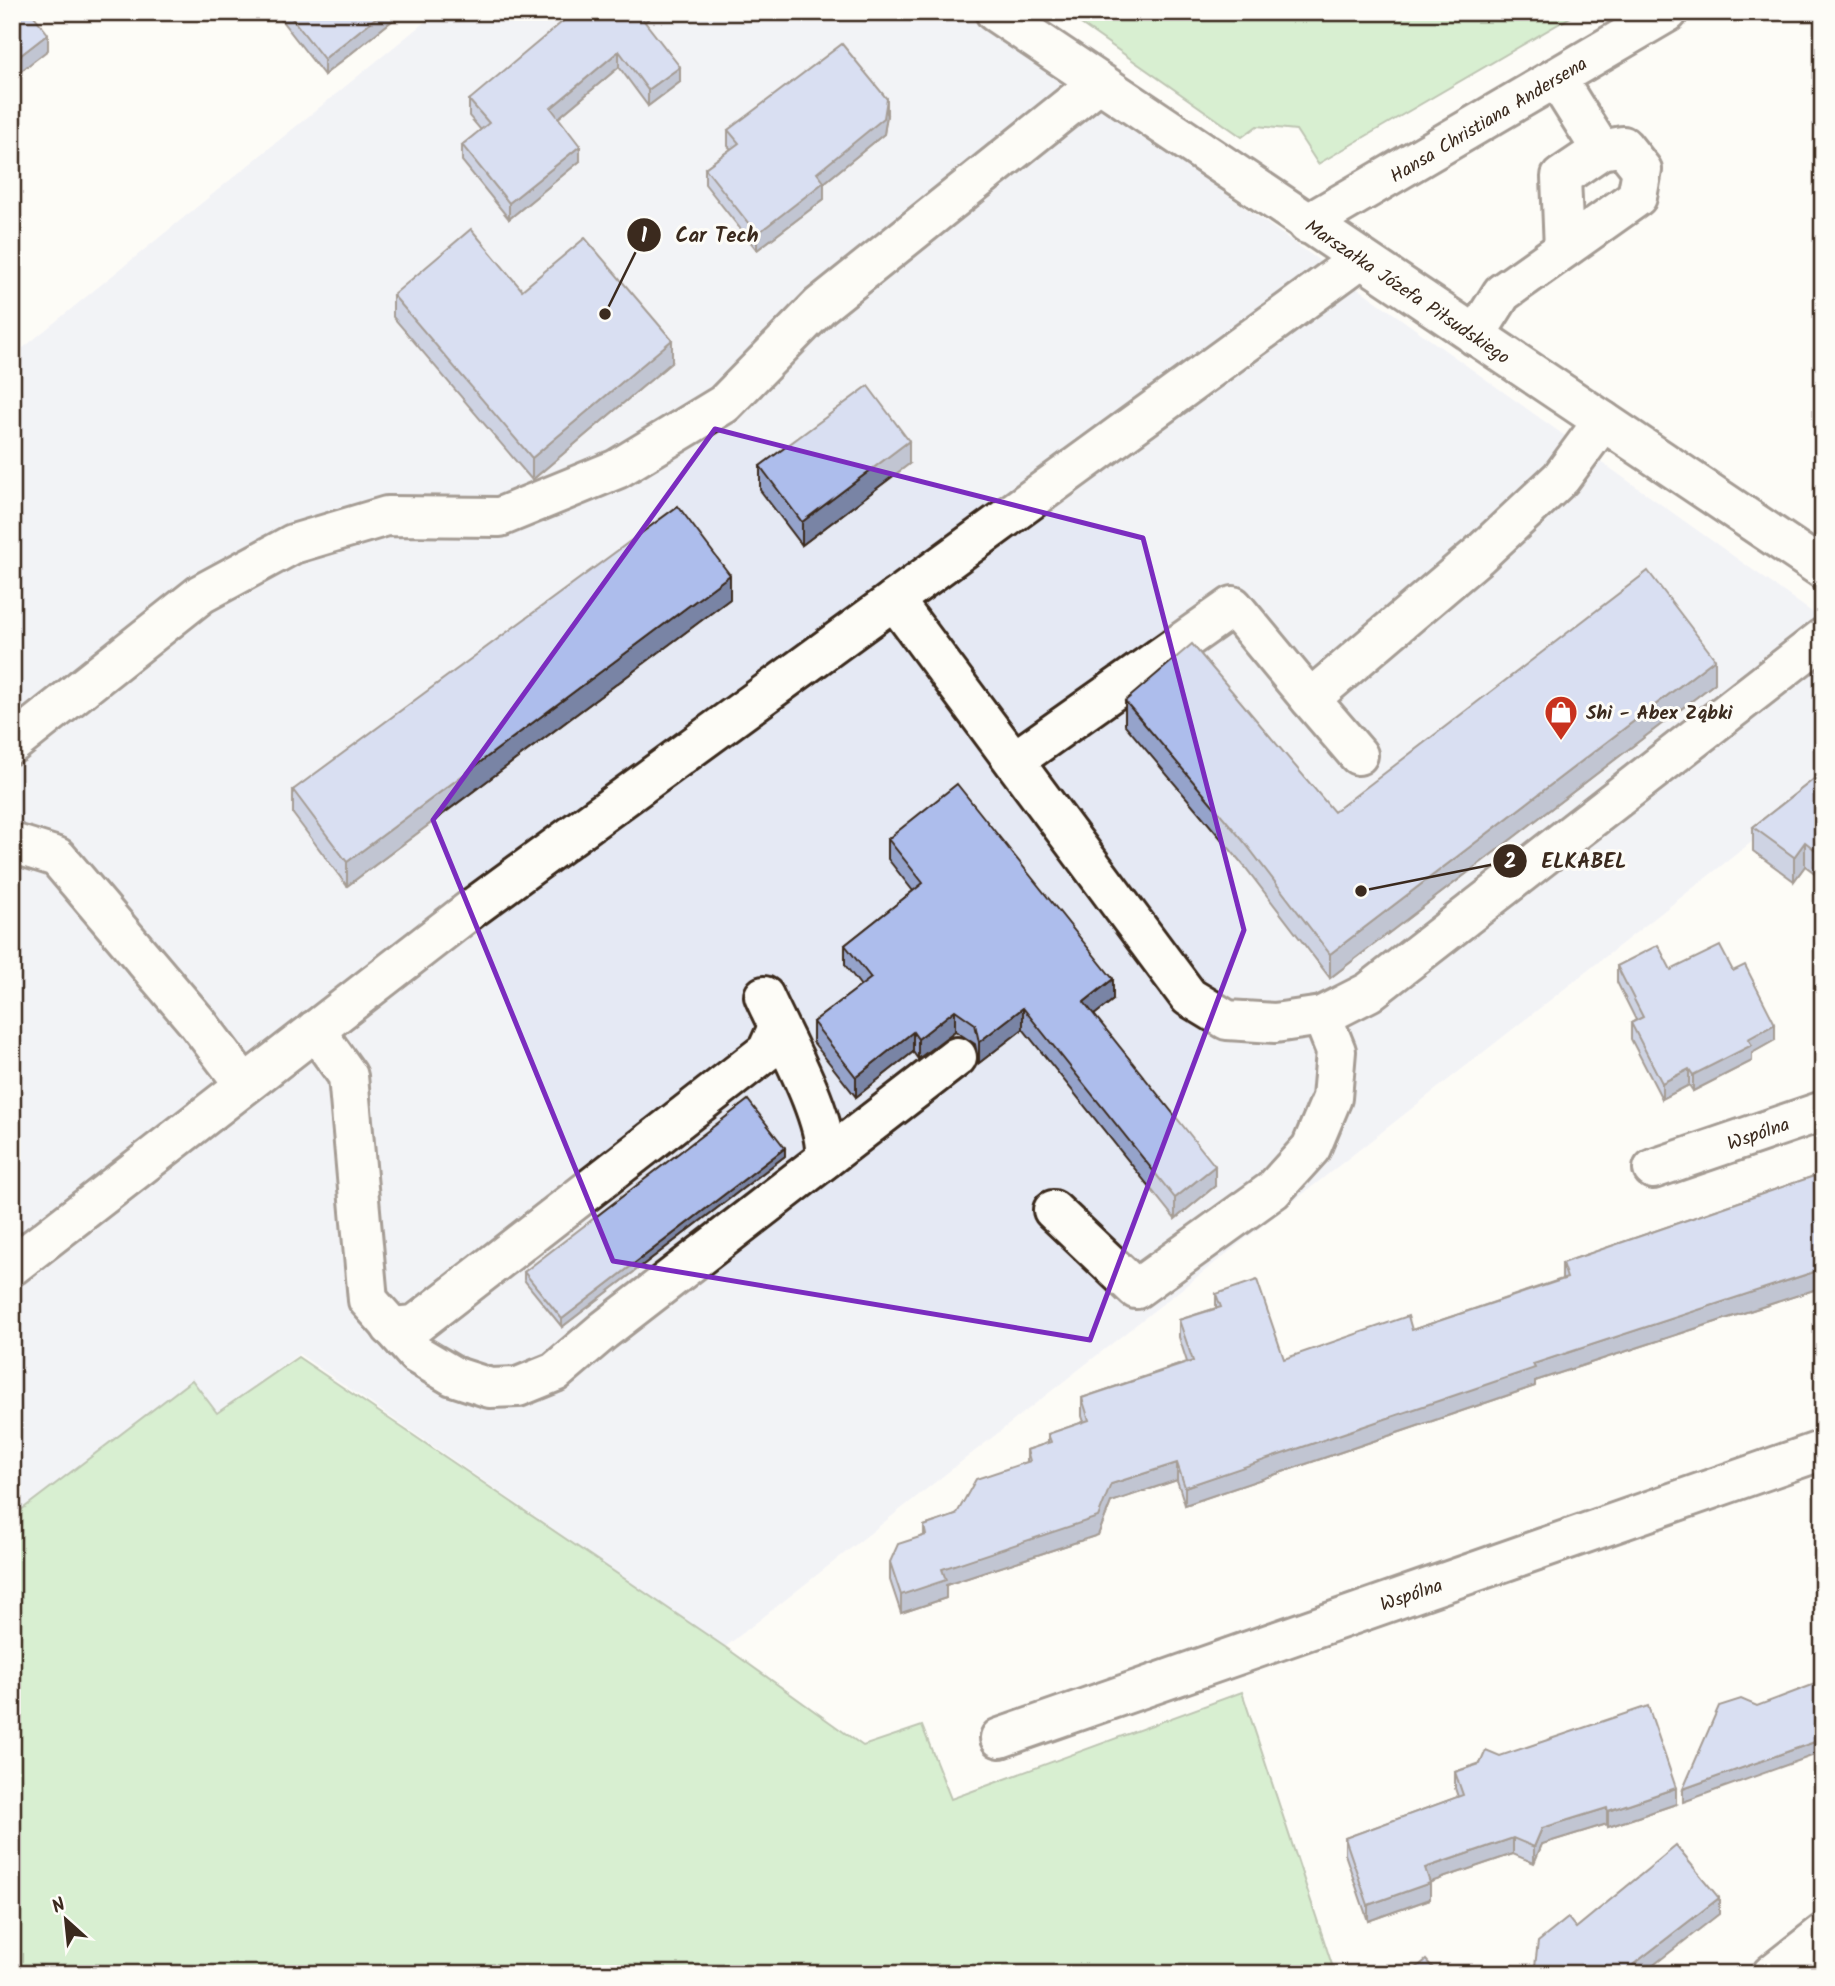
<svg xmlns="http://www.w3.org/2000/svg" width="1835" height="1986" viewBox="0 0 1835 1986" font-family="Kalam,sans-serif">
  <rect width="100%" height="100%" fill="#fdfcf7"/>
  <filter id="ink" filterUnits="userSpaceOnUse"><feTurbulence type="fractalNoise" baseFrequency=".0143" numOctaves="2"/><feDisplacementMap in="SourceGraphic" scale="14" xChannelSelector="R" yChannelSelector="G"/><feConvolveMatrix kernelMatrix="1 2 1 2 8 2 1 2 1" color-interpolation-filters="sRGB"/></filter>
  <g filter="url(#ink)">
    <polygon fill="#e5e9f4" points="437,12 971,12 1823,620 1823,786 725,1647 299,1354 216,1413 191,1380 12,1517 12,357"/>
    <g fill="#abdfa2" stroke="#738460" stroke-width="2">
      <polygon points="1064,12 1579,12 1318,164 1296,130 1257,126 1242,137"/>
      <polygon points="298,1357 725,1647 863,1746 922,1726 951,1799 1242,1692 1332,1965 1306,1974 12,1974 12,1517 192,1380 217,1413"/>
    </g>
    <g fill="none" stroke-linecap="round" stroke-linejoin="round">
      <defs>
        <g id="minor">
          <polyline points="995,12 1823,569"/>
          <polyline points="1556,78 1601,150"/>
          <polyline points="1307,224 1668,12"/>
          <polyline points="1475,336 1502,293 1637,197 1642,170 1623,146 1601,150 1561,177 1564,249"/>
          <polyline points="894,600 1189,997 1227,1020 1275,1023 1322,1016 1369,992 1823,638"/>
          <polyline points="1310,699 1358,755"/>
          <polyline points="12,744 201,594 293,544 387,516 500,517 617,469 724,404 820,306 1098,83"/>
          <polyline points="1014,761 1233,606 1310,699 1479,555 1561,478 1603,421"/>
          <polyline points="12,843 57,857 197,1022 244,1084"/>
          <path d="M764,996C782,1037 829,1118 825,1159"/>
          <polyline points="315,1030 348,1076 368,1300 416,1354 453,1376 490,1388 518,1387 555,1372 603,1331 957,1057"/>
          <polyline points="1653,1169 1823,1111"/>
          <polyline points="1053,1210 1136,1289 1273,1190 1311,1148 1332,1098 1336,1051 1322,1016"/>
          <polyline points="12,1266 474,907 1359,260"/>
          <polyline points="391,1327 415,1325 767,1051 778,1027"/>
          <polyline points="1000,1738 1823,1450"/>
          <polyline points="1772,1974 1823,1934"/>
        </g>
      </defs>
      <use href="#minor" stroke="#3b2a1e" stroke-width="44"/>
      <use href="#minor" stroke="#fdfcf7" stroke-width="38"/>
    </g>
    <g fill="#95a3cb" stroke="#3b2a1e" stroke-width="2">
      <polygon points="275,12 403,12 324,75"/>
      <polygon points="657,12 644,22 680,82 648,106 619,67 558,118 580,161 509,219 462,161 462,145 481,130 469,116 469,100"/>
      <polygon points="887,115 884,134 824,183 824,199 757,250 705,184 705,168 731,149 728,146 728,130"/>
      <polygon points="522,290 672,362 532,480 393,317 393,295"/>
      <polygon points="909,464 802,545 760,490 760,466"/>
      <polygon points="730,599 347,886 293,814 293,790"/>
      <polygon points="1715,683 1330,978 1245,867 1125,725 1125,701 1334,812"/>
      <polygon points="1823,772 1823,879 1805,866 1794,881 1753,851 1753,827"/>
      <polygon points="888,839 1113,1000 1094,1015 1215,1186 1175,1219 1023,1029 979,1063 975,1044 955,1031 918,1059 913,1052 856,1097 813,1042 813,1022 861,986 845,965 845,945 913,891 888,859"/>
      <polygon points="1617,966 1671,970 1733,971 1775,1040 1752,1053 1752,1061 1693,1091 1689,1085 1662,1099 1631,1039 1631,1023 1636,1020 1617,982"/>
      <polygon points="785,1156 562,1327 524,1280 524,1272"/>
      <polygon points="1823,1173 1823,1287 1535,1381 1535,1386 1185,1505 1177,1480 1111,1502 1098,1535 946,1585 946,1598 901,1613 890,1580 890,1562 924,1536 924,1526 956,1515 1027,1462 1027,1450 1048,1443 1048,1434 1084,1422 1082,1416 1082,1398 1187,1362 1179,1337 1179,1320 1216,1308 1216,1294 1284,1359 1412,1330 1562,1279 1562,1263"/>
      <polygon points="1500,1756 1676,1804 1608,1827 1607,1824 1542,1844 1534,1863 1513,1854 1430,1882 1430,1899 1368,1921 1345,1854 1345,1838 1458,1797 1455,1788 1455,1772"/>
    </g>
    <g fill="#7984a5" stroke="#3b2a1e" stroke-width="2">
      <polygon points="383,12 403,12 324,75 324,59"/>
      <polygon points="637,12 657,12 637,28"/>
      <polygon points="48,34 48,50 12,78 12,62"/>
      <polygon points="619,51 619,67 551,124 551,108"/>
      <polygon points="680,67 680,82 648,106 648,90"/>
      <polygon points="887,99 887,115 884,134 824,183 824,199 757,250 757,234"/>
      <polygon points="580,146 580,161 509,219 509,203"/>
      <polygon points="672,340 672,362 532,480 532,458"/>
      <polygon points="909,441 909,464 802,545 802,522"/>
      <polygon points="730,575 730,599 347,886 347,862"/>
      <polygon points="1715,659 1715,683 1330,978 1330,954"/>
      <polygon points="1805,842 1805,866 1794,881 1794,857"/>
      <polygon points="1113,979 1113,1000 1084,1023 1084,1002"/>
      <polygon points="1023,1008 1023,1029 979,1063 979,1042"/>
      <polygon points="955,1010 955,1031 918,1059 918,1039"/>
      <polygon points="1775,1024 1775,1040 1752,1053 1752,1061 1693,1091 1693,1075 1748,1039"/>
      <polygon points="913,1032 913,1052 856,1097 856,1077"/>
      <polygon points="1689,1069 1689,1085 1662,1099 1662,1083"/>
      <polygon points="785,1148 785,1156 562,1327 562,1319"/>
      <polygon points="1215,1166 1215,1186 1175,1219 1175,1198"/>
      <polygon points="1823,1269 1823,1287 1535,1381 1535,1386 1185,1505 1185,1487 1533,1364"/>
      <polygon points="1177,1463 1177,1480 1111,1502 1098,1535 946,1585 946,1598 901,1613 901,1595 942,1569 1111,1484"/>
      <polygon points="1823,1739 1823,1752 1683,1802 1683,1789"/>
      <polygon points="1676,1788 1676,1804 1608,1827 1608,1811"/>
      <polygon points="1607,1808 1607,1824 1542,1844 1534,1863 1534,1847 1542,1828"/>
      <polygon points="1513,1838 1513,1854 1425,1884 1425,1868"/>
      <polygon points="1430,1883 1430,1899 1368,1921 1368,1905"/>
      <polygon points="1719,1898 1719,1914 1642,1974 1621,1974"/>
    </g>
    <g fill="#adbdec" stroke="#3b2a1e" stroke-width="2">
      <polygon points="12,12 31,12 48,34 12,62"/>
      <polygon points="287,12 383,12 324,59"/>
      <polygon points="574,12 637,12 680,67 648,90 619,51 551,108 580,146 509,203 462,145 489,123 469,100"/>
      <polygon points="842,44 887,99 884,118 817,173 824,182 757,234 705,168 739,143 728,130"/>
      <polygon points="471,229 522,290 585,238 672,340 532,458 393,295"/>
      <polygon points="868,386 909,441 802,522 760,466"/>
      <polygon points="678,506 730,575 347,862 293,790"/>
      <polygon points="1648,571 1715,659 1330,954 1245,843 1125,701 1192,644 1334,812"/>
      <polygon points="1823,772 1823,856 1805,842 1794,857 1753,827"/>
      <polygon points="957,784 1113,979 1084,1002 1215,1166 1175,1198 1023,1008 979,1042 975,1024 955,1010 918,1039 913,1032 856,1077 813,1022 871,978 845,945 923,883 888,839"/>
      <polygon points="1658,945 1671,970 1720,946 1733,971 1745,965 1775,1024 1748,1039 1752,1045 1693,1075 1689,1069 1662,1083 1631,1023 1643,1017 1617,966"/>
      <polygon points="748,1100 785,1148 562,1319 524,1272"/>
      <polygon points="1823,1173 1823,1269 1533,1364 1535,1368 1185,1487 1177,1463 1111,1484 1098,1517 942,1569 946,1580 901,1595 890,1562 898,1544 926,1535 924,1526 956,1515 976,1479 1030,1461 1027,1450 1051,1442 1048,1434 1089,1420 1082,1398 1193,1361 1179,1320 1221,1307 1216,1294 1257,1280 1284,1359 1408,1316 1412,1330 1567,1278 1562,1263"/>
      <polygon points="1823,1681 1823,1739 1683,1789 1719,1706 1741,1699 1757,1706"/>
      <polygon points="1648,1706 1676,1788 1608,1811 1607,1808 1542,1828 1534,1847 1513,1838 1425,1868 1430,1883 1368,1905 1345,1838 1463,1795 1455,1772 1480,1764 1486,1750 1500,1756"/>
      <polygon points="1676,1846 1719,1898 1621,1974 1534,1974 1538,1942 1568,1918 1576,1928"/>
      <polygon points="1426,1960 1438,1974 1409,1974"/>
    </g>
  </g>
  <path d="M0 0H1835V1986H0ZM715,429L1143,538L1244,930L1090,1340L613,1261L433,820Z" fill="#fdfcf7" fill-opacity=".55" fill-rule="evenodd"/>
  <path fill="none" stroke="#7b2cbf" stroke-width="5" stroke-linejoin="round" d="M715,429L1143,538L1244,930L1090,1340L613,1261L433,820Z"/>
  <defs>
    <symbol id="shop-pin" viewBox="-11 -11 22 30"><path d="M0 17L-7.5 6A9.5 9.5 0 1 1 7.5 6Z" fill="#c8321e" stroke="#fdfcf7"/><path d="M-5-2.5h2.3a2.7 3.5 0 0 1 5.4 0H5L5.5 6h-11ZM-1.5-2.5h3a1.5 2.3 0 0 0-3 0Z" fill="#fff"/></symbol>
  </defs>
  <g fill-rule="evenodd">
    <use href="#shop-pin" x="1542" y="693" width="38" height="52"/>
  </g>
  <g text-anchor="middle" stroke-width="6" stroke-linejoin="round" paint-order="stroke">
    <g font-size="19" fill="#3b2a1e" stroke="#fdfcf7">
      <text transform="translate(1488 119) rotate(-31)" y="7">Hansa Christiana Andersena</text>
      <text transform="translate(1408 291) rotate(34)" y="7">Marszałka Józefa Piłsudskiego</text>
      <text transform="translate(1758 1133) rotate(-19)" y="7">Wspólna</text>
      <text transform="translate(1411 1594) rotate(-19)" y="7">Wspólna</text>
    </g>
    <g font-size="19" font-weight="bold" fill="#3b2a1e" stroke="#fdfcf7" text-anchor="start">
      <text x="1586" y="719">Shi - Abex Ząbki</text>
    </g>
  </g>
  <path fill="none" stroke="#3b2a1e" stroke-width="2.5" d="M605 314L644 235M1361 891L1510 861"/>
  <g fill="#3b2a1e" stroke="#fdfcf7" stroke-width="2.5">
    <circle cx="605" cy="314" r="7"/>
    <circle cx="1361" cy="891" r="7"/>
    <circle cx="644" cy="235" r="18"/>
    <circle cx="1510" cy="861" r="18"/>
  </g>
  <g font-size="21" text-anchor="middle" font-weight="bold" fill="#fff">
    <text x="644" y="242">1</text>
    <text x="1510" y="868">2</text>
  </g>
  <g font-size="21" text-anchor="middle" font-weight="bold" fill="#3b2a1e" stroke="#fdfcf7" stroke-width="6" stroke-linejoin="round" paint-order="stroke">
    <text x="717" y="242">Car Tech</text>
    <text x="1584" y="868">ELKABEL</text>
  </g>
  <rect width="1835" height="1986" fill="none" stroke="#fdfcf7" stroke-width="42"/>
  <rect x="21" y="21" width="1793" height="1944" fill="none" stroke="#3b2a1e" stroke-width="2.5" filter="url(#ink)"/>
  <g transform="translate(66 1920) rotate(333)" stroke="#fdfcf7" stroke-width="5" paint-order="stroke">
  <path d="M0-5L12 26L0 18L-12 26Z" fill="#3b2a1e"/>
  <text y="-10" font-size="19" font-weight="bold" text-anchor="middle" fill="#3b2a1e">N</text>
  </g>
</svg>
